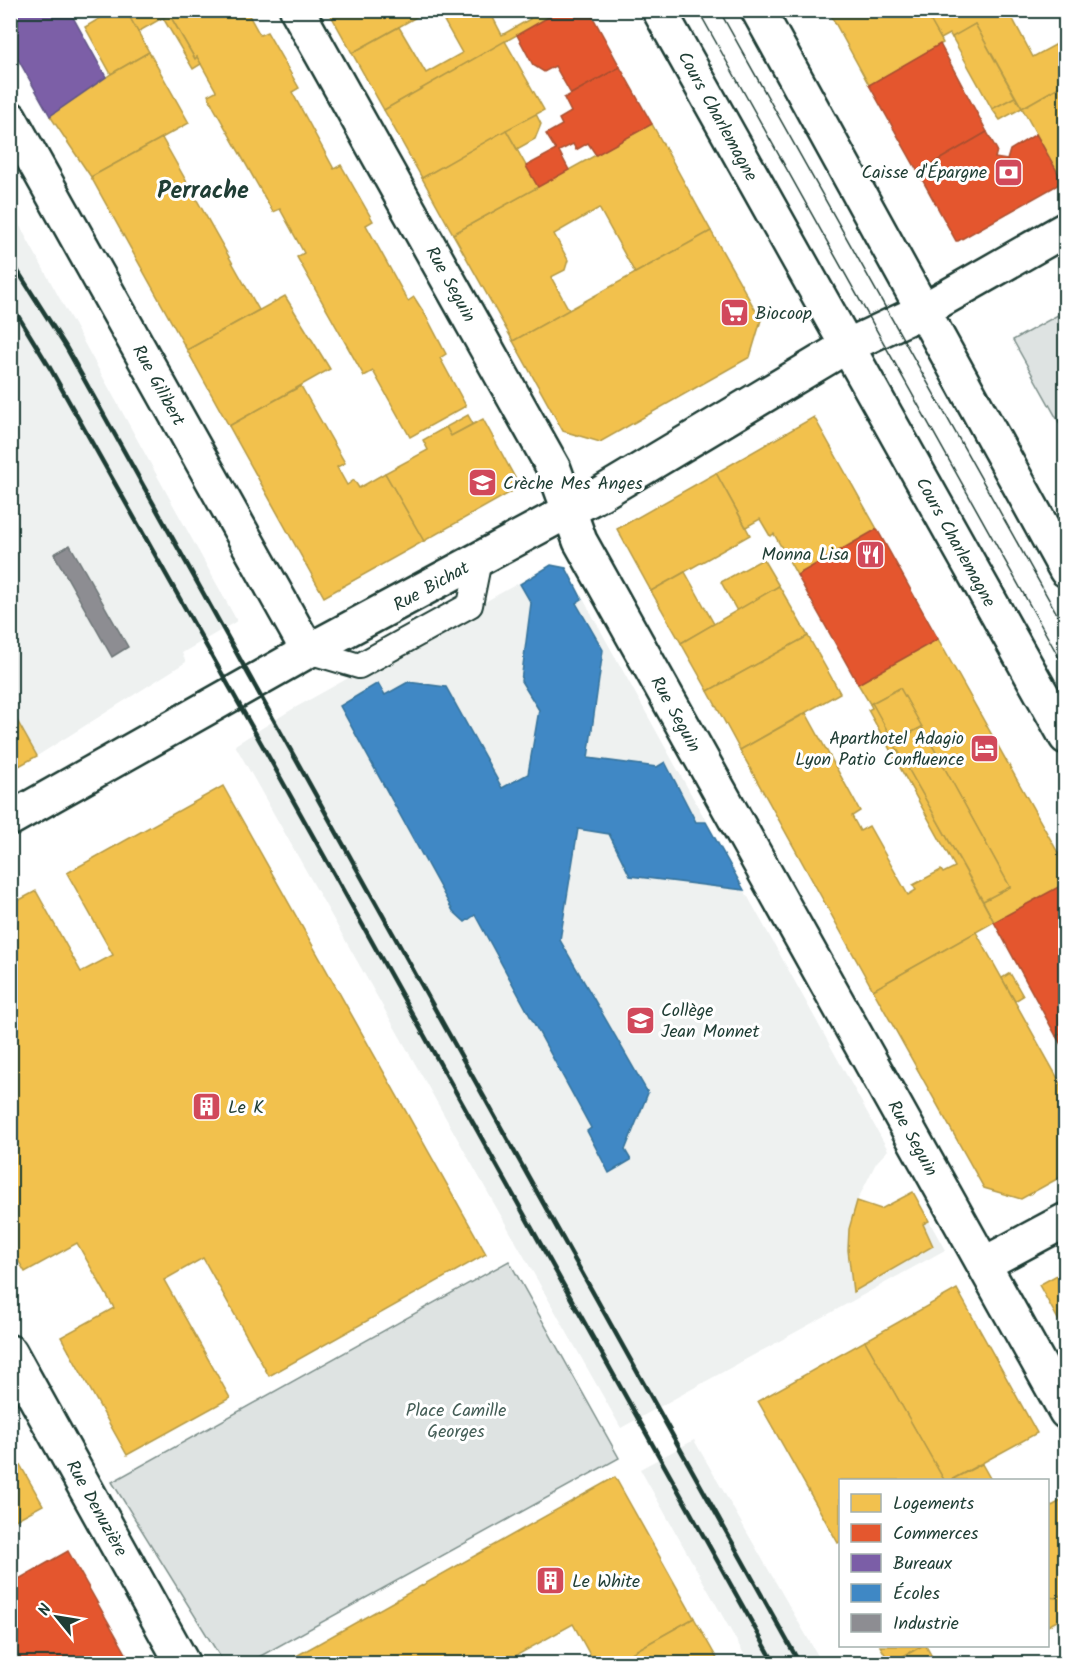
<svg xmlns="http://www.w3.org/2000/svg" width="1076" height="1674" viewBox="0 0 1076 1674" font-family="Kalam,sans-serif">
  <rect width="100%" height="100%" fill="#fff"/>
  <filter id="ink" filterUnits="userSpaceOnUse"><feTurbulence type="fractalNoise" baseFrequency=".0167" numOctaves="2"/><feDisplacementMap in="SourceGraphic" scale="12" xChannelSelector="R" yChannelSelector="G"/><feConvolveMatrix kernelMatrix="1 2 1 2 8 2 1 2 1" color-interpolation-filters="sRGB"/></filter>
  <g filter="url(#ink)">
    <g fill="#eef1f0">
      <polygon points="10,208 237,621 182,653 186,662 37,756 10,708"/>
      <polygon points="551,565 566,568 888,1150 876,1163 857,1201 881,1209 913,1192 945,1250 621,1428 235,745 291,710"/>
      <polygon points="694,1440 822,1663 749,1663 640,1469"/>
    </g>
    <g fill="#dee3e2" stroke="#7e908b" stroke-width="1.5">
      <polygon points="1065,311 1065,433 1013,340"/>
      <polygon points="509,1261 619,1458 248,1663 224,1663 112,1482"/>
    </g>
    <g fill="#f2c14e" stroke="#b39946" stroke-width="1.5">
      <polygon points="114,10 126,10 149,52 111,74 85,27"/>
      <polygon points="126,10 176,10 138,32"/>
      <polygon points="176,10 246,10 260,35 267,32 299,88 292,92 334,169 341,165 373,221 366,225 408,301 414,297 426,316 446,354 440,358 466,406 410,437 373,371 364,376 297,257 304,253 280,209 273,212 214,108 208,95 216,91 197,57 195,59 169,14"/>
      <polygon points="328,10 429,10 352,53"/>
      <polygon points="438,10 489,10 502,35 530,19 525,10 561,10 384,110 352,53 399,27 426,73 462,53"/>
      <polygon points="828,10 925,10 943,43 869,85"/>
      <polygon points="925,10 943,10 929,18"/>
      <polygon points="943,10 1008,10 1033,57 1066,39 1066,83 1022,108 975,24 952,38 950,34 941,39 929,18"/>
      <polygon points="169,14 195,59 197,57 201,64 193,69 163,18"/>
      <polygon points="975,24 1015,97 992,109 952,37"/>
      <polygon points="505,41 544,110 422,178 384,110"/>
      <polygon points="149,52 189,123 91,177 50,116 111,74"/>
      <polygon points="1066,83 1066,181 1063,182 1022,108"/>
      <polygon points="1015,97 1022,108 1000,120 992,109"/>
      <polygon points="536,114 541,124 535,139 517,149 506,130"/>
      <polygon points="652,124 711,231 635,273 599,208 554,234 568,260 565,270 551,277 569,310 513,341 453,234"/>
      <polygon points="506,130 538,187 453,234 422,178"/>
      <polygon points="162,138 259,310 187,350 91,177"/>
      <polygon points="711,231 761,320 750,357 600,442 563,431 513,341"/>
      <polygon points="285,296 330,369 229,426 187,350"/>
      <polygon points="301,386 345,463 337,467 347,485 354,480 359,488 385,473 424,541 324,597 229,426"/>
      <polygon points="468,415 473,424 451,436 446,427"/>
      <polygon points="814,417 877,529 797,575 774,534 770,536 760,519 746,527 716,473"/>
      <polygon points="483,419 520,487 424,541 385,473 428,450 423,440 446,427 451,436"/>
      <polygon points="716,473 750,535 651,591 617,529"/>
      <polygon points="763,559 779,586 737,611 721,582"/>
      <polygon points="685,572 714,624 681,643 651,591"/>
      <polygon points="779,586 808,636 708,691 681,643"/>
      <polygon points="808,636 840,693 740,750 708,691"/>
      <polygon points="938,639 1066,867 1066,883 994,922 983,901 1010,887 900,688 870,704 858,684"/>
      <polygon points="900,688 922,727 897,740 892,740 872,703"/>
      <polygon points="872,703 994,922 873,990 740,750 806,713 860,811 852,816 860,831 869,826 908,895 916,890 913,885 941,870 943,873 955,867 868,710 872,708 870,704"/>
      <polygon points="10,708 37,756 10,771"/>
      <polygon points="922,727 1010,887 983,901 892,740 897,740"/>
      <polygon points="223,786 486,1254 269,1376 203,1258 164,1280 230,1398 127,1455 61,1337 114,1308 77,1243 25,1272 10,1246 10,905 36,891 81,972 113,955 67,873"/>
      <polygon points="976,932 1066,1093 1066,1174 1021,1199 984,1188 873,990"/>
      <polygon points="1010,973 1023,996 1015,1001 1002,978"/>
      <polygon points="913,1192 929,1221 923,1224 933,1246 853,1292 848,1250 849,1229 857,1201 881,1209"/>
      <polygon points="1066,1270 1066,1318 1059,1321 1039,1285"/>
      <polygon points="957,1289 1037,1433 951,1480 944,1480 865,1341"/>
      <polygon points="865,1341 944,1480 840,1480 840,1542 838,1543 758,1401"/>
      <polygon points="10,1447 43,1505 10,1523"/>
      <polygon points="982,1464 991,1480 951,1480"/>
      <polygon points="615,1477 694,1618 612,1664 595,1664 573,1624 501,1664 282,1664"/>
      <polygon points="1066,1498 1066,1592 1056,1598 1051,1598 1048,1597 1048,1508"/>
      <polygon points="1066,1592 1066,1616 1048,1626 1048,1597 1056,1598"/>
      <polygon points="694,1618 720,1664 612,1664"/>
      <polygon points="880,1646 922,1646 890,1663"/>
      <polygon points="922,1646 926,1646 936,1664 890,1664"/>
    </g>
    <g fill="#e4572e" stroke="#a94f30" stroke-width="1.5">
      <polygon points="561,10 589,10 620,67 571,94 555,66 544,72 533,65 517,35"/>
      <polygon points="940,44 987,132 918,172 869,85"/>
      <polygon points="620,67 652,124 596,155 588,143 576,150 573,144 559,151 569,170 538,187 526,166 556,150 546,134 562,125 559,119 571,112 564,98"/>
      <polygon points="987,132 997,150 995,158 1007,160 1010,150 1036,134 1063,182 958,241 956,241 918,172"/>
      <polygon points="877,529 938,639 858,684 797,575"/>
      <polygon points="1066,883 1066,1031 1056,1036 994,922"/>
      <polygon points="1066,1031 1066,1053 1056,1036"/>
      <polygon points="68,1551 132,1664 10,1664 10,1584"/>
    </g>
    <polygon fill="#7b5ea7" stroke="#5f5484" stroke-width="1.5" points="10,10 69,10 106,77 50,116 10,45"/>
    <polygon fill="#3f88c5" stroke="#35729a" stroke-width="1.5" points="551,565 566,568 582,599 576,603 603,650 588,758 657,767 665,762 696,822 706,822 744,890 630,876 609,834 578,829 560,940 648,1093 625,1150 631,1160 609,1173 587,1131 591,1128 475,915 465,922 453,911 340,706 378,683 385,695 408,682 446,687 502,788 528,774 539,710 521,681 531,603 520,584"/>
    <polygon fill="#8d8d92" stroke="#6c7576" stroke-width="1.5" points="70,545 128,647 112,657 54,554"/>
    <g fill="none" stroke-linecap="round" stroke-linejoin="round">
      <defs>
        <polyline id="service" points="308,651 359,666 470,605 479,560"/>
        <g id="minor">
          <polyline points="297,10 554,469 580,541 1066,1412"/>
          <polyline points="10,118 308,651"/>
          <polyline points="10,819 308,651 600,494 847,346 922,311 1066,229"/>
          <polyline points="984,1264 1066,1220"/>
          <polyline points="10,1352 183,1664"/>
        </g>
        <g id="tertiary">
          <polyline points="659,10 1066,737"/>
          <polyline points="758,10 1066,570"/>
        </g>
      </defs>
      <use href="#service" stroke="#1f3d34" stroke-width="28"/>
      <use href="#minor" stroke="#1f3d34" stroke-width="38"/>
      <use href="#tertiary" stroke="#1f3d34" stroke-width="38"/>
      <use href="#service" stroke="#fff" stroke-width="24"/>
      <use href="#minor" stroke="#fff" stroke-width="33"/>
      <use href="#tertiary" stroke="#fff" stroke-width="33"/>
      <g stroke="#1f3d34" stroke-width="1.5">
        <polyline points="698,10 1066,670"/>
        <polyline points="719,10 1066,630"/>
      </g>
      <g stroke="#1f3d34" stroke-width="4.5">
        <polyline points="10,259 66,347 800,1664"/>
        <polyline points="10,303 50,368 261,743 775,1664"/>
      </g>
    </g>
  </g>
  <defs>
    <symbol id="bank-square" viewBox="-11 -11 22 22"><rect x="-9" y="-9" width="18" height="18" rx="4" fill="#d1495b" stroke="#fff"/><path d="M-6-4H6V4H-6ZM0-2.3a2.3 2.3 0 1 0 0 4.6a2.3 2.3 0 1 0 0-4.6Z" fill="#fff"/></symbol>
    <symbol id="supermarket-square" viewBox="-11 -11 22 22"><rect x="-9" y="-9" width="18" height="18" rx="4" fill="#d1495b" stroke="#fff"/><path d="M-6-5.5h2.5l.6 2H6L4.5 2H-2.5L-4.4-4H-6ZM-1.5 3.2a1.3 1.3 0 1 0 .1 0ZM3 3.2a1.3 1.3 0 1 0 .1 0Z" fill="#fff"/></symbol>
    <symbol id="school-square" viewBox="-11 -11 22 22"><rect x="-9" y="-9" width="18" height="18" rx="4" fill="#d1495b" stroke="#fff"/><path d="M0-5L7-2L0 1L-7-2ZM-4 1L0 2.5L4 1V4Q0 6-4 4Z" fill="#fff"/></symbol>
    <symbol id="restaurant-square" viewBox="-11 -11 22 22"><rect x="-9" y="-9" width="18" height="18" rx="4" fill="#d1495b" stroke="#fff"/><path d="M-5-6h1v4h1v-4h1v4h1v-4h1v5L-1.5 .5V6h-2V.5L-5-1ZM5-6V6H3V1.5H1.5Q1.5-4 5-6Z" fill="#fff"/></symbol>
    <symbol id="hotel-square" viewBox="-11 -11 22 22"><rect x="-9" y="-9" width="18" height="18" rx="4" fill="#d1495b" stroke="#fff"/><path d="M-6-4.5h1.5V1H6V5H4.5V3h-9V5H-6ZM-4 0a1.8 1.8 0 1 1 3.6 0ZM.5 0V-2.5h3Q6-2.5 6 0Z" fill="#fff"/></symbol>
    <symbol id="building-square" viewBox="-11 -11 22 22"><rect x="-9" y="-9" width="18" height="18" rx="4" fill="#d1495b" stroke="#fff"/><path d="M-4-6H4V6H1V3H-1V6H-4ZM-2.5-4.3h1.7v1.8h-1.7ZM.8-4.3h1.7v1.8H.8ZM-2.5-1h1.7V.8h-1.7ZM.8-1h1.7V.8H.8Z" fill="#fff"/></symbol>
  </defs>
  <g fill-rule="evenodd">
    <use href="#bank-square" x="992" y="156" width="33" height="33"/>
    <use href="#supermarket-square" x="718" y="296" width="33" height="33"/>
    <use href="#school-square" x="466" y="466" width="33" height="33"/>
    <use href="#restaurant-square" x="854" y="538" width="33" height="33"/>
    <use href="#hotel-square" x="968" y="732" width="33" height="33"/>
    <use href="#school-square" x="624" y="1004" width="33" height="33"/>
    <use href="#building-square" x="190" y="1090" width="33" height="33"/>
    <use href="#building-square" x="534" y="1564" width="33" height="33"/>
  </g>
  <g text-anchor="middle" stroke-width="6" stroke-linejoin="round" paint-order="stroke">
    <g font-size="18" fill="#1f3d34" stroke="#fff">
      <text transform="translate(718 116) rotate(61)" y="6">Cours Charlemagne</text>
      <text transform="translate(451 284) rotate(61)" y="6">Rue Seguin</text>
      <text transform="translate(159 385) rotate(61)" y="6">Rue Gilibert</text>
      <text transform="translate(956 542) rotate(61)" y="6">Cours Charlemagne</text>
      <text transform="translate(431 586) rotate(-29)" y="6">Rue Bichat</text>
      <text transform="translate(676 714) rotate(61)" y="6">Rue Seguin</text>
      <text transform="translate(913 1138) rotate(61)" y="6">Rue Seguin</text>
      <text transform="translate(97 1508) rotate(61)" y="6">Rue Denuzière</text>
    </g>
    <g font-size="18" fill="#1f3d34" stroke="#fff" text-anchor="start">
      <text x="987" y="178" text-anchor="end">Caisse d'Épargne</text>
      <text x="755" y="319">Biocoop</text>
      <text x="503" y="489">Crèche Mes Anges</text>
      <text x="849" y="560" text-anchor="end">Monna Lisa</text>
      <text x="964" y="744" text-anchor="end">Aparthotel Adagio<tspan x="964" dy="21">Lyon Patio Confluence</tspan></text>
      <text x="661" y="1016">Collège<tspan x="661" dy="21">Jean Monnet</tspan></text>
      <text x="228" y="1113">Le K</text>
      <text x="572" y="1587">Le White</text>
    </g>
    <g font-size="18" fill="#455e57" stroke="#fff">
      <text x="456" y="1416">Place Camille<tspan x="456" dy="21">Georges</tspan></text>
    </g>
    <g font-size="24" font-weight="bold" fill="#1f3d34" stroke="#fff">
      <text x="203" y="198">Perrache</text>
    </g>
  </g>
  <rect width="1076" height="1674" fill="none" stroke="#fff" stroke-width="36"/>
  <rect x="18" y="18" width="1040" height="1638" fill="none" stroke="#1f3d34" stroke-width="2" filter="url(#ink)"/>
  <rect x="839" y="1479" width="210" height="168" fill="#ffffff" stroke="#a5b1ae" stroke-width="1.5"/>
  <rect x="851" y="1494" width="30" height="18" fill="#f2c14e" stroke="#a5b1ae" stroke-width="1.5"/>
  <text x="893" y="1509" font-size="18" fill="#1f3d34">Logements</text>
  <rect x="851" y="1524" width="30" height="18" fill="#e4572e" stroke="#a5b1ae" stroke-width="1.5"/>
  <text x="893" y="1539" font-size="18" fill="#1f3d34">Commerces</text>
  <rect x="851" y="1554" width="30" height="18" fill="#7b5ea7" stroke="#a5b1ae" stroke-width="1.5"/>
  <text x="893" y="1569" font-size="18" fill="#1f3d34">Bureaux</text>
  <rect x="851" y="1584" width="30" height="18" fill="#3f88c5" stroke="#a5b1ae" stroke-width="1.5"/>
  <text x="893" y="1599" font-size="18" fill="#1f3d34">Écoles</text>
  <rect x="851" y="1614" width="30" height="18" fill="#8d8d92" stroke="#a5b1ae" stroke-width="1.5"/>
  <text x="893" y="1629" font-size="18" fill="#1f3d34">Industrie</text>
  <g transform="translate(57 1617) rotate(300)" stroke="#ffffff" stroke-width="4.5" paint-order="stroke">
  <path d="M0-4.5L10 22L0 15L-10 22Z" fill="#1f3d34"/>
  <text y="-9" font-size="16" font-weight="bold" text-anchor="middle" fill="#1f3d34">N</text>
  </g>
</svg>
